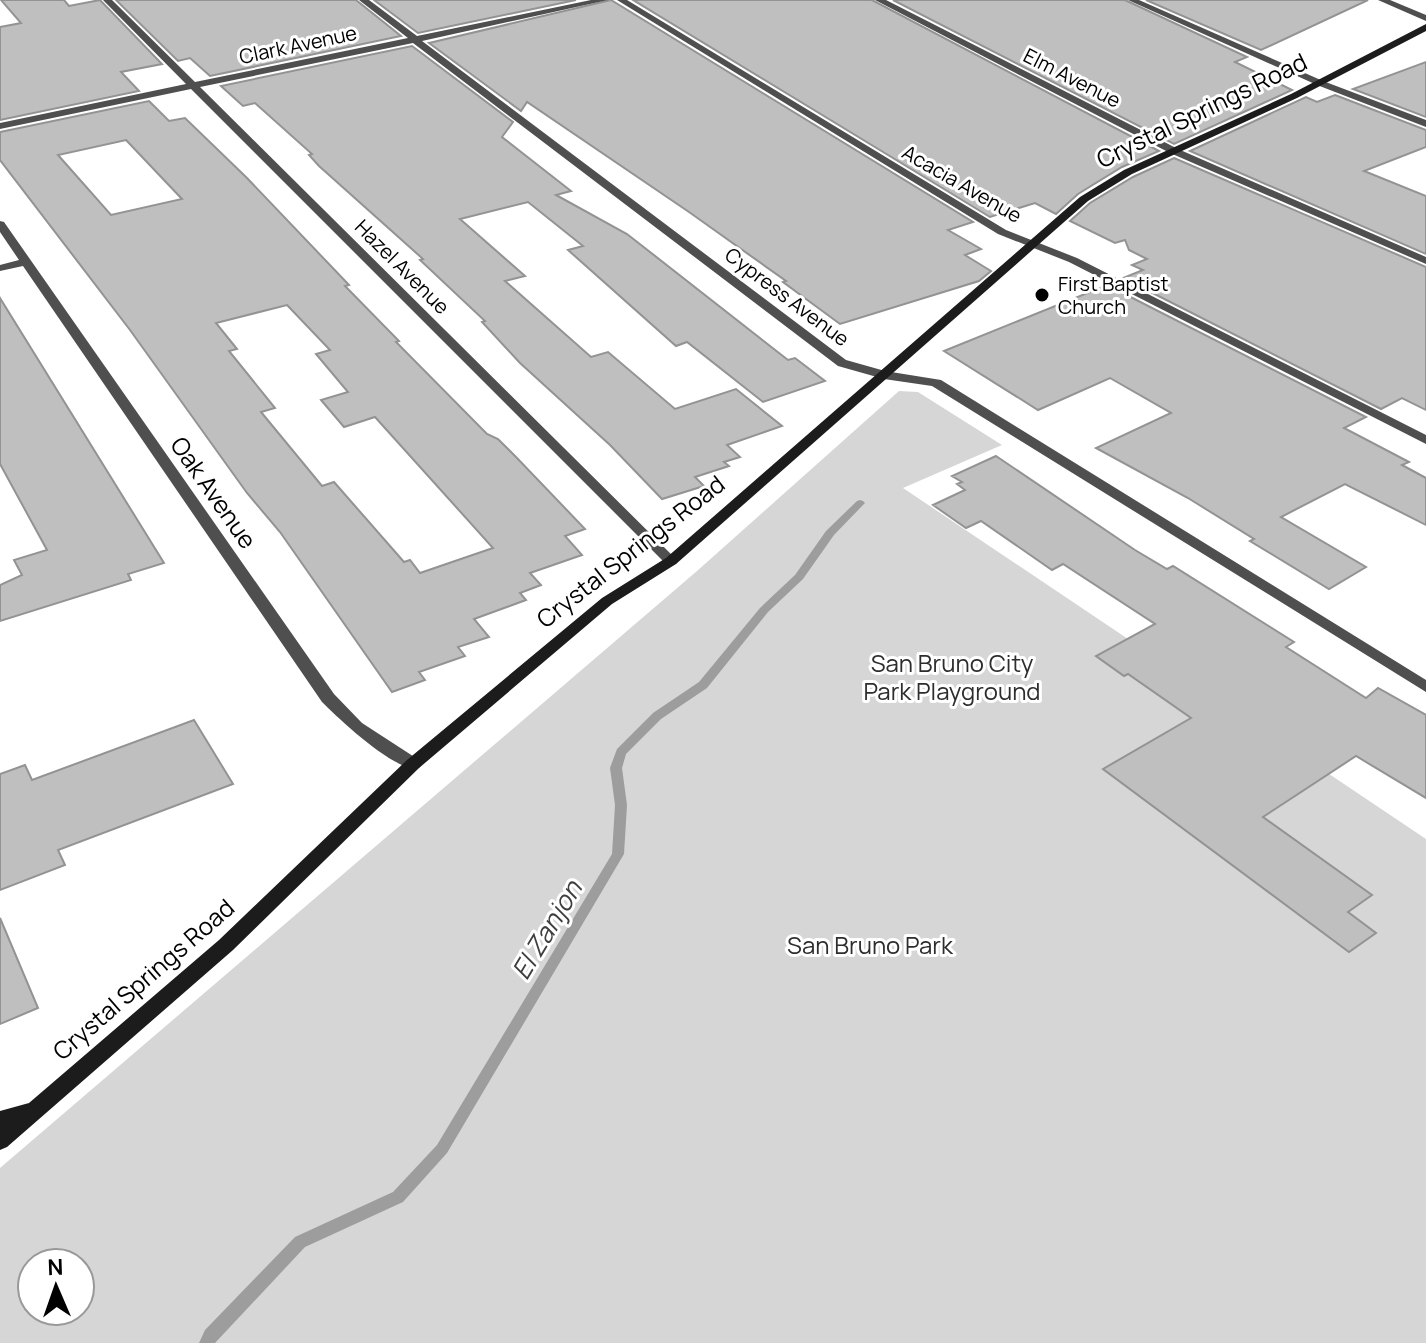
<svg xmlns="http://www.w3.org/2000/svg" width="1426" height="1343" viewBox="0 0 1426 1343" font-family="Manrope,sans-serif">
  <rect width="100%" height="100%" fill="#fff"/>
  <path fill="#d6d6d6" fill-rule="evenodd" d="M899,391L918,392L1002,445L903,488L1426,839V1343H0V1168L697,571ZM32,1263H80V1311H32Z"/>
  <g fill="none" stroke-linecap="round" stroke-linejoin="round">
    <polygon fill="#9d9d9d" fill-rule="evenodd" points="860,500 863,501 865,503 863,505 834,535 803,579 768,612 707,688 661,719 626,754 622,768 627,805 624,854 447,1153 403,1202 305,1247 215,1343 199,1343 205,1330 295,1237 393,1192 437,1145 612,854 615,805 610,768 617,749 653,713 699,682 760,608 795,575 826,531 857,501"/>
  </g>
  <g fill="#bfbfbf" stroke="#939393" stroke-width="2" fill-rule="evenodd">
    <polygon points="1,0 64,0 69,6 100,0 162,64 121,72 139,91 0,120 0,27 21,23"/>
    <polygon points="116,0 356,0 401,36 210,76 190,58 178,61"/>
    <polygon points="374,0 576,0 418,33"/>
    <polygon points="611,0 973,222 948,230 981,249 965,255 991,271 979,281 840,324 783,282 786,281 689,212 527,102 521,111 429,43"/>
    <polygon points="633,0 872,0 1159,151 1122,167 1078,194 1056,214 1035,203 990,217"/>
    <polygon points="893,0 1125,0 1247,57 1235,62 1292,90 1174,144"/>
    <polygon points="1146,0 1368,0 1261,50"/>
    <polygon points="412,46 513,122 502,137 571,191 556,195 627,234 788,360 795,358 825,381 763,402 687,342 676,346 568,250 583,246 528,202 460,219 525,276 505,281 591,357 608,352 675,409 736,389 782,426 727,445 740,457 724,462 729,466 695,477 704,486 662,499 610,445 520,363 482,322 485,321 420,260 423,259 319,166 309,155 312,154 255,103 243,106 221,86"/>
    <polygon points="1426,62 1426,117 1353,89"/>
    <polygon points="1335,95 1426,130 1426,147 1364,171 1426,196 1426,254 1190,151 1306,97 1317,102"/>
    <path d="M149,101L169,121L185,118L247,178L349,285L345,286L399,341L396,342L487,434L498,439L516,457L585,529L565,536L582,555L530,573L541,585L520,593L526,600L474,619L489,637L458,647L465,656L419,672L425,680L392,692L280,532L247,493L130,330L0,160V132ZM126,140L182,199L111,215L58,155ZM287,305L330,350L316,354L348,392L321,400L344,427L375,417L493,548L420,573L410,560L404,562L334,482L322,486L261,412L275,408L229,351L237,349L216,323Z"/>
    <polygon points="1174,158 1426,267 1426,410 1402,398 1381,409 1123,278 1143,270 1132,265 1147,259 1129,250 1125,240 1115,243 1070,221 1090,203 1133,177"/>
    <polygon points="1107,285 1366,417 1344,428 1409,462 1402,465 1426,478 1426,525 1345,484 1281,517 1366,567 1329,589 1250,541 1254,539 1188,498 1096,448 1171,413 1110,378 1038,410 944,351"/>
    <polygon points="0,298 164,563 128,574 131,580 0,621 0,585 22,575 14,560 47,550 0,464"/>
    <polygon points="996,456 1135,550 1167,569 1173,566 1294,642 1286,647 1366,698 1378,688 1426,715 1426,798 1356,756 1263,817 1372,895 1348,912 1376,933 1349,952 1103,769 1191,718 1128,674 1124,676 1096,656 1155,624 1063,564 1052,570 981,521 966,528 933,505 965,490 957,484 962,482 952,476"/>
    <polygon points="194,720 233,784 58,850 65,865 0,890 0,774 25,765 32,780"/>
    <polygon points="0,918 38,1008 0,1024"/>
  </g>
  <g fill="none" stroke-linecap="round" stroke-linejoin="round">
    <g fill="#4f4f4f" fill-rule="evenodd">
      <polygon points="103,0 112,0 195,82 408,38 359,0 369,0 417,36 591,0 608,0 422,41 846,360 885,371 941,380 1426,680 1426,692 932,386 884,379 838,366 413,43 200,87 678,561 676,564 666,564 191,89 0,129 0,123 186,84"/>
      <polygon points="617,0 627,0 1006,230 1077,258 1426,435 1426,444 1069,262 998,234"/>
      <polygon points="875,0 886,0 1178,149 1426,257 1426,264 1170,153"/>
      <polygon points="1128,0 1139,0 1323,81 1426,120 1426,127 1317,85"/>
      <polygon points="1378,0 1390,0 1426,15 1426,21"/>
      <path d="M0,221L4,222L334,694L362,723L419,760L422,764L419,768C397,774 338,718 322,702L23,266L0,271V265L19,260L0,232Z"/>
    </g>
    <polygon fill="#1c1c1c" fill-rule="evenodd" points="1426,24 1426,31 1297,98 1132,174 1088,201 676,564 612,604 419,768 233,950 7,1147 0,1150 0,1111 29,1103 219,940 407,760 602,598 666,558 1080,197 1124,170 1291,94"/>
  </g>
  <circle fill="#000" stroke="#fff" stroke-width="3" cx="1042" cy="295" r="8"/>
  <g text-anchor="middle" stroke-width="6" stroke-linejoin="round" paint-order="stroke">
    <g font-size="20" fill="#000" stroke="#fff">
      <text transform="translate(298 45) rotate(-12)" y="7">Clark Avenue</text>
      <text transform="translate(1072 78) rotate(27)" y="7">Elm Avenue</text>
      <text transform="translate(962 184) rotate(30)" y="7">Acacia Avenue</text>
      <text transform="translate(402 267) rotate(45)" y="7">Hazel Avenue</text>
      <text transform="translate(787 297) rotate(37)" y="7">Cypress Avenue</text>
    </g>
    <g font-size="20" fill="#000" stroke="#fff" text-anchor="start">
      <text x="1058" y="291">First Baptist<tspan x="1058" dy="23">Church</tspan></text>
    </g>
    <g font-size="24" fill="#000" stroke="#fff">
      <text transform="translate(1202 111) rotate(-26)" y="8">Crystal Springs Road</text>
      <text transform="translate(213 493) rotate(55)" y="8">Oak Avenue</text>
      <text transform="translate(631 552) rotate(-38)" y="8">Crystal Springs Road</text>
      <text transform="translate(144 980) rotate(-41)" y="8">Crystal Springs Road</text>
    </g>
    <g font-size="24" fill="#2d2d2d" stroke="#fff">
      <text x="952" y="672">San Bruno City<tspan x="952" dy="28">Park Playground</tspan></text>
      <text x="870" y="954">San Bruno Park</text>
    </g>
    <g font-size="26" font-style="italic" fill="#3e3e3e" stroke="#fff">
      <text transform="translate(547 930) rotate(-59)" y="9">El Zanjon</text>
    </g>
  </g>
  <g transform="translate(56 1287) rotate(358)"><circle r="38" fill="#ffffff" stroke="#999999" stroke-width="2"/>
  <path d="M0-6L14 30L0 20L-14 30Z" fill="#000000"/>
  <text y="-12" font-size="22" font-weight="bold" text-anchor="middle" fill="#000000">N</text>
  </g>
</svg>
